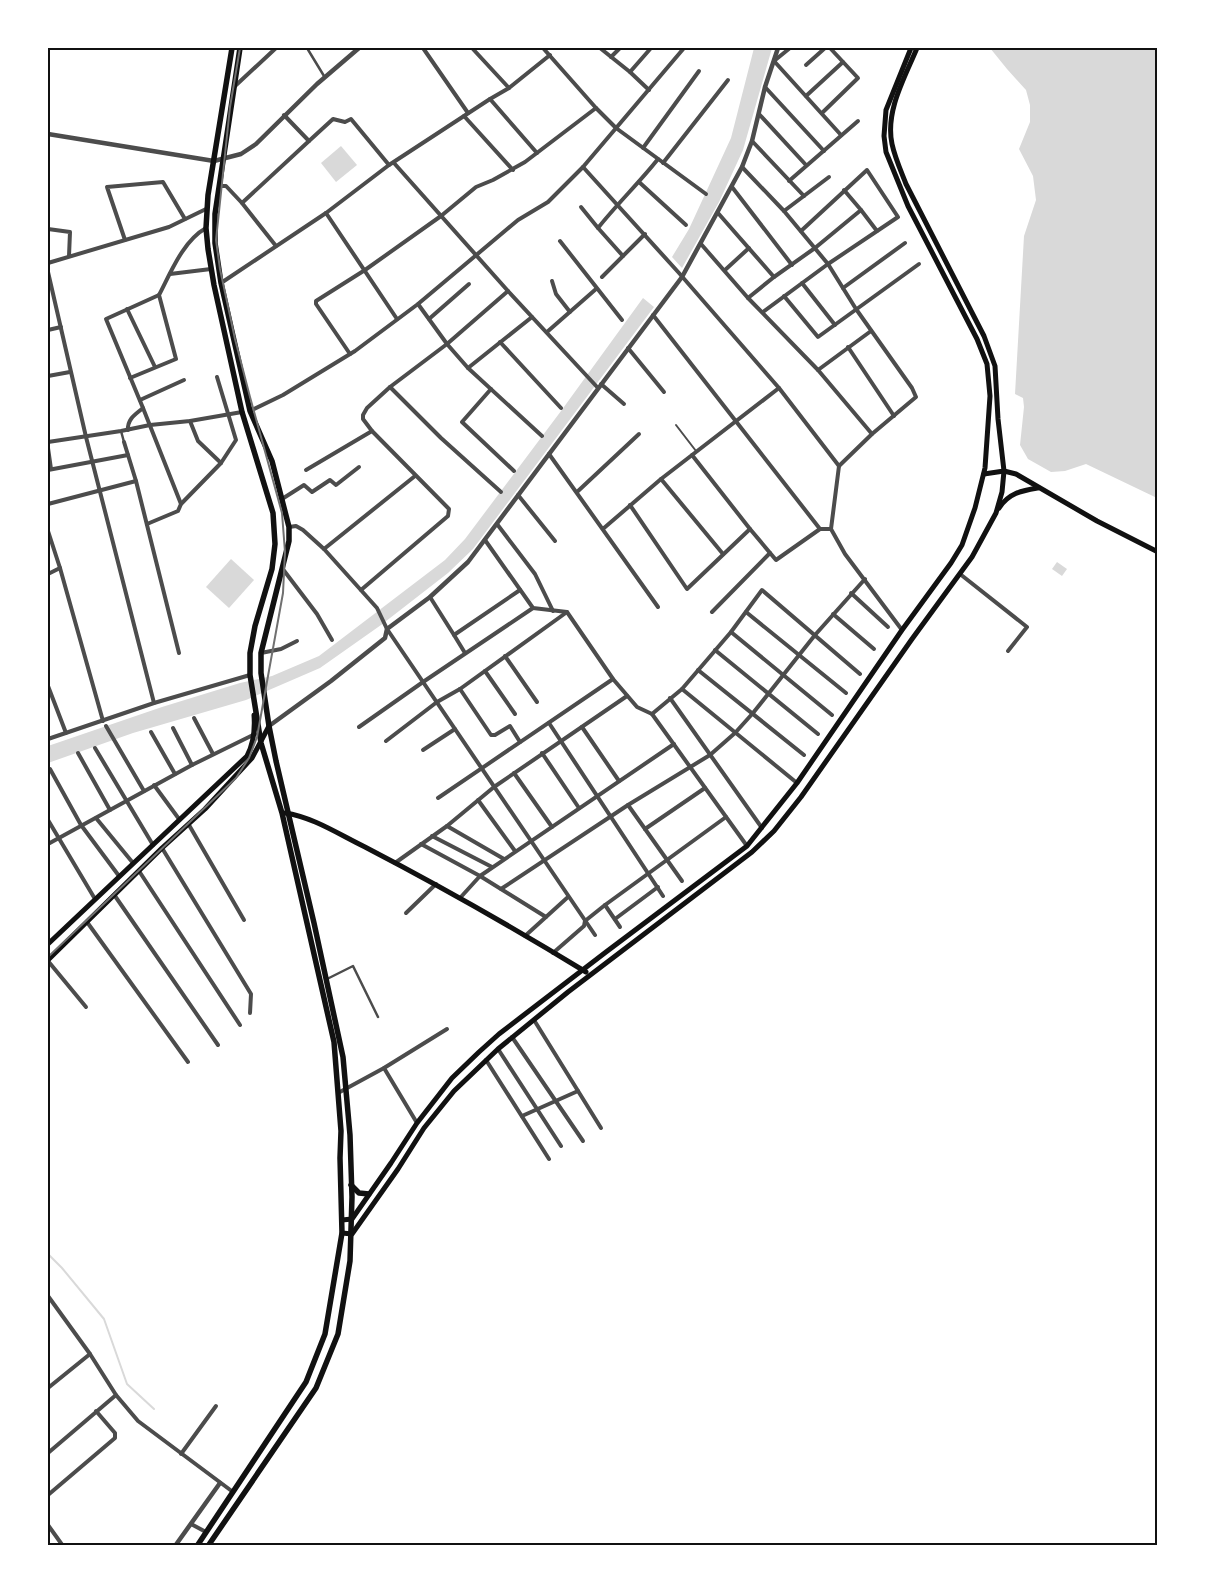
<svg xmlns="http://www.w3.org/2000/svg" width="1205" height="1593" viewBox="0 0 1205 1593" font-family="Poppins,sans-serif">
  <rect width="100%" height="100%" fill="#fff"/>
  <g fill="#d9d9d9">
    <polygon points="754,48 772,48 743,150 719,202 682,268 672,257 689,229 731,138"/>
    <polygon points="990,48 1157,48 1157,498 1086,464 1065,471 1051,472 1028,459 1020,445 1024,407 1023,398 1015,394 1024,236 1036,200 1033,176 1019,149 1030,122 1030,105 1026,90 1007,69"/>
    <polygon points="341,146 357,165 336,182 321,163"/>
    <polygon points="643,298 654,307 473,549 448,573 381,625 320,668 246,700 133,733 48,763 48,746 162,707 240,683 272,676 319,656 445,560 465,539 561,411"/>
    <polygon points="231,559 254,580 229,608 206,587"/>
    <polygon points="1057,562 1067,569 1062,576 1052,569"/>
  </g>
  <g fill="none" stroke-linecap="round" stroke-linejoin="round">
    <polyline stroke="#d9d9d9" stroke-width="2" points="48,1254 62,1268 104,1319 127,1384 154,1409"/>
    <polyline stroke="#4c4c4c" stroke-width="2" points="676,425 696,451"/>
    <g stroke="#4c4c4c" stroke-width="2.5">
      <polyline points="307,48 324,76"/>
      <polyline points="121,431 124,442"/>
      <polyline points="327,979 353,966 378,1017"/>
    </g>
    <g stroke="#4c4c4c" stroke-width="4">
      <polyline points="423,48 468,113"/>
      <polyline points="472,48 509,88"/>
      <polyline points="543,48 596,108 616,128 706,194"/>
      <polyline points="600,48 630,72 649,90"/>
      <polyline points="790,48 774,61 841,135"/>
      <polyline points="611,57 620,48"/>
      <polyline points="806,65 825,48"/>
      <polyline points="630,72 651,48"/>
      <polyline points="234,87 276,48"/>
      <polyline points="765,87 824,151"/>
      <polyline points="806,96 843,62"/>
      <polyline points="490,99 537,153"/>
      <polyline points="822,113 858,78 830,48"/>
      <polyline points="759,114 806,165"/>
      <polyline points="464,116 513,170"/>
      <polyline points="309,141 333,119 345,122 351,119 389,165"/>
      <polyline points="752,141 804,196"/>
      <polyline points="643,148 699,71"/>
      <polyline points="394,163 508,291 598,388"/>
      <polyline points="663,163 728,80"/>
      <polyline points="583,167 679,273 779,388 839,466 831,529 845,554 902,630"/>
      <polyline points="742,167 784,211 828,264 856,309 912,388 916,397 872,434 839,466"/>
      <polyline points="789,181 858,121"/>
      <polyline points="639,182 686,225"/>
      <polyline points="219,186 226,186 242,203 276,246"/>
      <polyline points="732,187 792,265"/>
      <polyline points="242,203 309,141 284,115"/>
      <polyline points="581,207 598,228"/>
      <polyline points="861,210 877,231"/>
      <polyline points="784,211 829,177"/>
      <polyline points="326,213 397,319"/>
      <polyline points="718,213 774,277"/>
      <polyline points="48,229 70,232 69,256"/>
      <polyline points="125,240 107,187 163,182 185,219"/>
      <polyline points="560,241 622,320"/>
      <polyline points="701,244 748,298 818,370 872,434"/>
      <path d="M623,256L598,228C617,204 639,183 658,159"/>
      <polyline points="48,263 169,227 206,209"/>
      <polyline points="725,270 749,248"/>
      <polyline points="48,272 86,437 154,703"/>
      <polyline points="170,274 211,269"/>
      <polyline points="602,277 645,234"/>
      <polyline points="552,281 556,294 570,312"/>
      <polyline points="221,283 326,213 389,165 490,99 509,88 550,55"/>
      <polyline points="802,283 835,325"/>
      <polyline points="843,288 905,243"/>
      <polyline points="159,295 106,319 143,408 181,504"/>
      <polyline points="784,296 818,337 919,264"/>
      <polyline points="748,298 774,277 815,248 861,210 844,190"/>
      <polyline points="418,304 447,344 468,368 542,436"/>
      <polyline points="127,309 155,367"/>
      <polyline points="763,312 828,264 898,217 867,170 801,231"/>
      <polyline points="653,315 820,529 831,529"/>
      <polyline points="429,319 469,284"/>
      <polyline points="48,330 61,327"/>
      <polyline points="547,332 596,289"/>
      <polyline points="500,342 561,408"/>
      <polyline points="848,347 894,416"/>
      <polyline points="628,348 664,392"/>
      <polyline points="350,354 316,304 316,301 365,270 441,216 476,187 493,180 525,162 596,108"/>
      <polyline points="468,368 532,317"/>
      <polyline points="818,370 871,331"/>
      <polyline points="48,376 70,372"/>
      <path d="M130,378L176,359L159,295C171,272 183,241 206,228"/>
      <polyline points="601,384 624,404"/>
      <polyline points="390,387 441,438 501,492"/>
      <polyline points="491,389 462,422 514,471"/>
      <polyline points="140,400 184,380"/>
      <polyline points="250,411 283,395 355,351 418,304 518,220 548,202 583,167 684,48"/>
      <polyline points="190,421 198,441 221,463"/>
      <path d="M128,430C127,419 136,414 143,408"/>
      <polyline points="48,442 121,431 150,425 190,421 242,412"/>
      <polyline points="124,442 136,481 179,653"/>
      <polyline points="48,448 51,469"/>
      <polyline points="549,454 658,607"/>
      <polyline points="692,455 750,529 776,560 820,529"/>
      <polyline points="48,470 128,455"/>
      <polyline points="306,470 372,431"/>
      <polyline points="661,479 723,554"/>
      <polyline points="577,492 639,434"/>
      <polyline points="518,495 555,541"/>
      <polyline points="282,499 304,485 312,492 330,480 336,485 359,467"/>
      <polyline points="48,504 136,481"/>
      <polyline points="630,505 687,589 750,529"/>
      <polyline points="147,524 178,511 181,504 221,463 236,440 217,377"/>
      <polyline points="497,524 535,574 553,611"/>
      <polyline points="289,527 296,526 303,530 324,549 377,608 387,629 595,935"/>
      <polyline points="604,528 661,479 779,388"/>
      <polyline points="48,531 60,568 103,721"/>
      <polyline points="485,540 533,608 567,612 613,679 637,707 652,714 747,846"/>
      <polyline points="324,549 415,476"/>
      <polyline points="282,568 317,614 332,640"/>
      <polyline points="48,574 60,568"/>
      <polyline points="960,574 1027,627 1008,651"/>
      <polyline points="361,590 448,516 449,509 372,431 363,419 363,415 367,408 390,387 447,344 508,291"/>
      <polyline points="851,593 888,627"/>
      <polyline points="430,597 454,635"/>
      <polyline points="712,612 770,553"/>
      <polyline points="746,612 846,693"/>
      <polyline points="833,614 874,649"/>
      <polyline points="731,632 832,715"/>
      <polyline points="715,650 818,734"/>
      <polyline points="261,653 281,649 297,641"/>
      <polyline points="465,653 454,635 520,590"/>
      <polyline points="505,656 537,702"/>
      <polyline points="698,670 804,755"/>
      <polyline points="485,671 515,714"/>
      <polyline points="48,686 66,733"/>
      <polyline points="460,689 491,735 495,735 510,726 520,742"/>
      <polyline points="682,689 797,783"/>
      <polyline points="670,698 762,828"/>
      <polyline points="652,714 682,689 731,632 762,590 860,674"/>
      <polyline points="194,718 213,754"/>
      <polyline points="549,723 663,896"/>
      <polyline points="106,726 144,791"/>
      <polyline points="359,727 423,682 533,608"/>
      <polyline points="582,727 619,781"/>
      <polyline points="173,728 192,765"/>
      <polyline points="151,732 175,774"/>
      <polyline points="48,739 154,703 250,675"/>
      <polyline points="386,741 437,702 460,689 567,612"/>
      <polyline points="95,748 153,845"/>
      <polyline points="423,750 455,729"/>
      <polyline points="78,753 110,810"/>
      <polyline points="542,753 579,808"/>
      <polyline points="50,769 81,825 119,876"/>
      <polyline points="514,773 552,827"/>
      <polyline points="154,785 179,819"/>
      <polyline points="438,798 613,679"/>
      <polyline points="478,800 515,851"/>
      <polyline points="628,805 682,881"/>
      <polyline points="96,818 133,863"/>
      <polyline points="48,820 95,899"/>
      <polyline points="189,825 244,920"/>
      <polyline points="447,826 504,859"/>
      <polyline points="645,829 705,788"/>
      <polyline points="432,836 492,867"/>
      <polyline points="48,844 192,765 255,734"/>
      <polyline points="421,844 480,876 546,917"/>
      <polyline points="162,848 251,994 250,1013"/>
      <polyline points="395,863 447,826 494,787 627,696"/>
      <polyline points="139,871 240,1025"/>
      <polyline points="501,889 628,805 710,755 735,733 753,713 815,635 865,579"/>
      <polyline points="115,896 218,1045"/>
      <polyline points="460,898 480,876 674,744"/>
      <polyline points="605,905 620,927"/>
      <polyline points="406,913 436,884"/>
      <polyline points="615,919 658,887"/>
      <polyline points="87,922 188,1062"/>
      <polyline points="525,936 568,897"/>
      <polyline points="553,953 584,926 585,921 605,905 726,817"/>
      <polyline points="48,961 86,1007"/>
      <polyline points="534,1020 601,1128"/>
      <polyline points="512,1037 583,1141"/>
      <polyline points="498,1049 561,1146"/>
      <polyline points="486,1060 549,1159"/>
      <polyline points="384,1068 417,1123"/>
      <polyline points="338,1093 384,1068 447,1029"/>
      <polyline points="522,1116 578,1091"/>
      <polyline points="48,1296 90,1354 116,1395 138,1421 233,1492"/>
      <polyline points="48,1388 90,1354"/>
      <polyline points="48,1453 116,1395"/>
      <polyline points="181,1454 216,1406"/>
      <polyline points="48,1495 115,1438 115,1433 96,1411"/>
      <polyline points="191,1524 206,1532"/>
      <polyline points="48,1525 63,1546"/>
    </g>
    <g stroke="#4c4c4c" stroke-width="4.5">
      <polyline points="48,134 214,161 241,154 256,144 317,84 359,48"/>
      <polyline points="269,726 331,681 385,638 387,629 430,597 468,562 682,277 742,167 752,141 765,87 778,48"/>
      <polyline points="175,1546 220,1483"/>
    </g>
    <g stroke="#111" stroke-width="5">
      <polyline points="984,474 1004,471 1016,474 1097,521 1158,552"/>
      <path d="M999,508C1009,493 1021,491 1038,488"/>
      <path d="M285,813C313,817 340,835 365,847C440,886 514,928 586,972"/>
      <path d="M48,944L247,756C254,743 255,729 254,715"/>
      <polyline points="48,960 162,848 205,809 252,758 269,726"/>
      <polyline points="342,1220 352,1219 391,1163 417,1123 452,1078 479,1052 499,1034 606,952 747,846 797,783 902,630 951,563 962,545 975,508 985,468 990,396 987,364 977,339 908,206 886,152 884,136 886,110 911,48"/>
      <path d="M342,1233L352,1234L398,1169L424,1128L454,1091L498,1049L568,992L752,852L774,831L801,797L912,639L972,557L996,513L1002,492L1004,471L998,419L995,366L984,336L906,184C901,171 895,158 892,144C885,111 905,77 917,48"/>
    </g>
    <g stroke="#111" stroke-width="5.5">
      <polyline points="351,1185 359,1193 369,1194"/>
      <polyline points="197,1546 306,1382 325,1334 342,1233 340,1158 341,1131 334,1042 282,813 261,743 250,675 250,653 255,626 272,569 275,544 273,513 242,412 214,285 208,249 206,228 208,195 232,48"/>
      <polyline points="208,1546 316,1388 338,1334 350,1261 352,1197 350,1135 343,1057 314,923 276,761 269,726 261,673 261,653 289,541 289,527 272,461 250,411 221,283 215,243 215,214 240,48"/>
    </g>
    <polyline stroke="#707070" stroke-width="2" points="48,957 236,778 249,758 257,737 283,593 285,552 282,513 250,397 235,339 220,269 216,240 230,107 240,48"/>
  </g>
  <rect width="1205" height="1593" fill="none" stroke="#ffffff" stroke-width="98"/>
  <rect x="49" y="49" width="1107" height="1495" fill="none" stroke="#111" stroke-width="2"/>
</svg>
